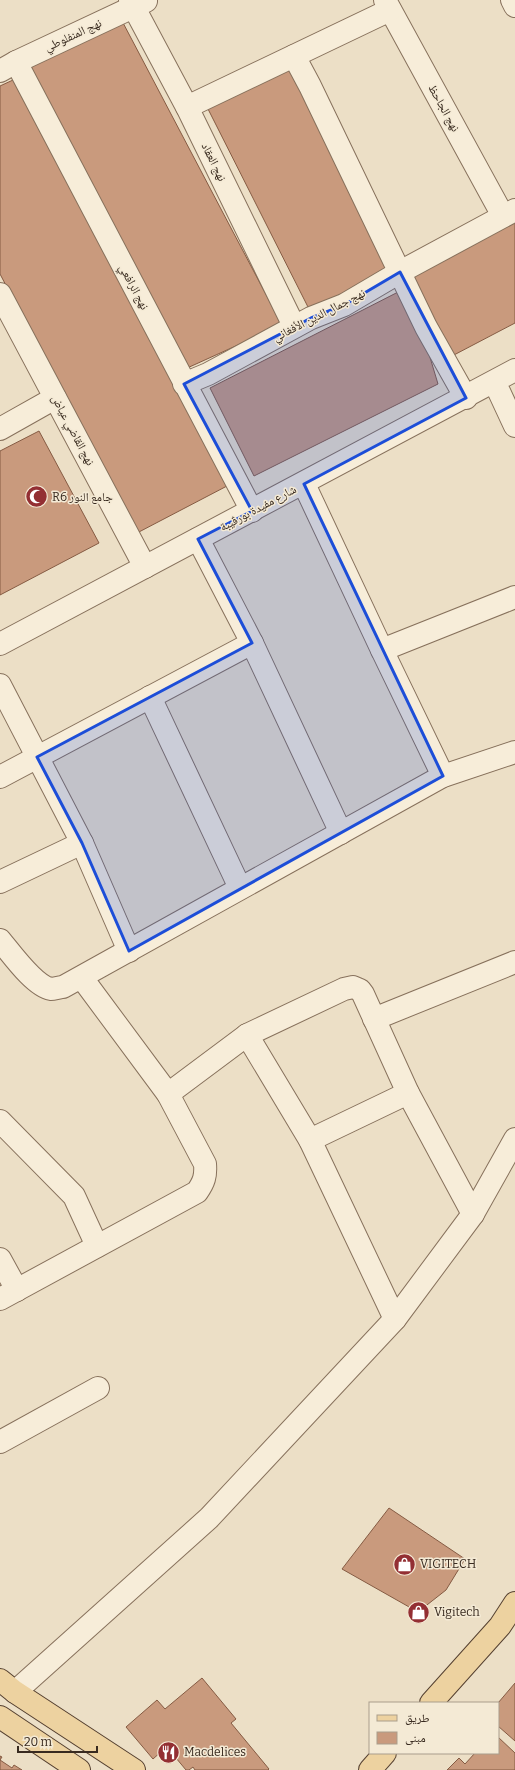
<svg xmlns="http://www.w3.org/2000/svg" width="515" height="1770" viewBox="0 0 515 1770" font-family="Bitter,'Noto Naskh Arabic',serif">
  <rect width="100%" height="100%" fill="#ecdfc6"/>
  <g fill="#c99a7d" stroke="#855b43">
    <polygon points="121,19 282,325 185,369 28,67"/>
    <polygon points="292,65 395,269 309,309 207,107"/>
    <polygon points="13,80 227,486 137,533 0,274 0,86"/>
    <polygon points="515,216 515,323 452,356 408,273"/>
    <polygon points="404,289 423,334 438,384 254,476 210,388"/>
    <polygon points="39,431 99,543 0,595 0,451"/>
    <polygon points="389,1508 465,1559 446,1590 418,1612 342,1569"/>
    <polygon points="202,1678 236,1719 231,1723 269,1769 268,1770 195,1770 193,1767 189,1770 186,1770 176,1758 172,1761 163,1750 153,1759 126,1727 157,1700 165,1709"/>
    <polygon points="515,1683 515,1741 498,1726 498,1703"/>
    <polygon points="498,1737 515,1753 515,1770 447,1770 459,1758 465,1764 475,1753 498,1753"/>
    <polygon points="0,1756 2,1757 0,1760 12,1768 14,1765 22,1770 0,1770"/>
  </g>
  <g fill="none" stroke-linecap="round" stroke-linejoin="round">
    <defs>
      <g id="minor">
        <polyline points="130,0 187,107 294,326"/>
        <polyline points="385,0 503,216"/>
        <polyline points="512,0 515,6"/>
        <polyline points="294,56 310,86 426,327 466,398"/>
        <polyline points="16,62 252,511"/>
        <polyline points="0,71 16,62 146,1"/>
        <polyline points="187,107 390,10"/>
        <polyline points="0,294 145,567"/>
        <polyline points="495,383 515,426"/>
        <polyline points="184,384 208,374 311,318 344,305 400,272 515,210"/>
        <polyline points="0,429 55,398"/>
        <polyline points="304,484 382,650 443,776"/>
        <polyline points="198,539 252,643 341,833"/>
        <polyline points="0,644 515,370"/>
        <polyline points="382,650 515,597"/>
        <polyline points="0,685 82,843 129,951"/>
        <polyline points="150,697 240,888"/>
        <polyline points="0,777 252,643"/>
        <polyline points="0,882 82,843"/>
        <path d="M0,940C11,953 34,986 51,989C54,989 60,987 63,987L443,776L515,752"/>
        <polyline points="374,1019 515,962"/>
        <polyline points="247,1035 310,1140 395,1319"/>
        <polyline points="408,1093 473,1214"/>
        <polyline points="168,1094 247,1035 344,989 353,987 360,990 363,994 408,1093 310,1140"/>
        <polyline points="0,1121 74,1196 97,1246"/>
        <polyline points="0,1259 17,1290"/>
        <path d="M0,1299L197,1192C204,1182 206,1176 205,1164L168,1094L82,978"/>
        <polyline points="0,1442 98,1388"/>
        <polyline points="15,1692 209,1518 395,1319 473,1214 515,1139"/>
      </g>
      <g id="major">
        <polyline points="0,1680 15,1692 134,1770"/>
        <polyline points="431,1703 500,1626 515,1603"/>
        <polyline points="0,1717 79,1770"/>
        <polyline points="370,1770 385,1753"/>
      </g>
    </defs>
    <use href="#minor" stroke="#87715c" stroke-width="24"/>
    <use href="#major" stroke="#554030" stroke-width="24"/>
    <use href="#minor" stroke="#f7edd9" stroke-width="22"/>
    <use href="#major" stroke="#edd2a0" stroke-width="22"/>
  </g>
  <path fill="#1d4ed8" fill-opacity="0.2" stroke="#1d4ed8" stroke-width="3" stroke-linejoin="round" d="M400,272L466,398L304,484L443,776L129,951L82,843L37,757L252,643L198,539L252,511L184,384L311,318L344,305Z"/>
  <defs>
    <symbol id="mosque-disc" viewBox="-11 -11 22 22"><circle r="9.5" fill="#932f33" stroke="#f4ead5"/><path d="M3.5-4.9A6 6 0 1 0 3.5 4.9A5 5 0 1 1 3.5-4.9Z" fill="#fff"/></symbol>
    <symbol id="shop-disc" viewBox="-11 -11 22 22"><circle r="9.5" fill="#932f33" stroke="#f4ead5"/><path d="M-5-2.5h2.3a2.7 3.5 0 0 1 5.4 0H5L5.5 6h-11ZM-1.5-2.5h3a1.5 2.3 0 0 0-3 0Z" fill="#fff"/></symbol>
    <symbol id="restaurant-disc" viewBox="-11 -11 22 22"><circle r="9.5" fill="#932f33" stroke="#f4ead5"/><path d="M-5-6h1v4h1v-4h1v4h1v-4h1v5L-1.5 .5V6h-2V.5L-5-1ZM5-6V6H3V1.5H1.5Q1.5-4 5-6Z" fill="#fff"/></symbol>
  </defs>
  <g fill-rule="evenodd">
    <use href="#mosque-disc" x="24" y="484" width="25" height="25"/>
    <use href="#shop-disc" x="392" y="1552" width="25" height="25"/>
    <use href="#shop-disc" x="406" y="1600" width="25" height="25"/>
    <use href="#restaurant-disc" x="156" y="1740" width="25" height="25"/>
  </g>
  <g text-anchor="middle" stroke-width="3" stroke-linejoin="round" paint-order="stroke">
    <g font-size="12" fill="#382a1f" stroke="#f4ead5">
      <text transform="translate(73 35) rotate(-25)" y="4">نهج المنفلوطي</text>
      <text transform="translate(444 108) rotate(61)" y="4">نهج الجاحظ</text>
      <text transform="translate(214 162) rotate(64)" y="4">نهج العقاد</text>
      <text transform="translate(134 287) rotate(62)" y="4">نهج الرافعي</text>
      <text transform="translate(319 315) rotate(-27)" y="4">نهج جمال الدين الأفغاني</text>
      <text transform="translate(73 430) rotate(62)" y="4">نهج القاضي عياض</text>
      <text transform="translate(258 508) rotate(-28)" y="4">شارع مفيدة بورڨيبة</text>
    </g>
    <g font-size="12" fill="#382a1f" stroke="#f4ead5" text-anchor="start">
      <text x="52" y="501">R6 جامع النور</text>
      <text x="420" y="1568">VIGITECH</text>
      <text x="434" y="1616">Vigitech</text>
      <text x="184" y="1756">Macdelices</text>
    </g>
  </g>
  <rect x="369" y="1702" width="130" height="52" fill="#f4ead5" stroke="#a99d8c"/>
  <rect x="377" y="1715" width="20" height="6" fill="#edd2a0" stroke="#a99d8c"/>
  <text x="405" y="1722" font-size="12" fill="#382a1f">طريق</text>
  <rect x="377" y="1732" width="20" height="12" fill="#c99a7d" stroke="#a99d8c"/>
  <text x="405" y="1742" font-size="12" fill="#382a1f">مبنى</text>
  <path d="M18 1746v6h79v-6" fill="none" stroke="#382a1f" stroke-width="2"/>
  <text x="24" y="1746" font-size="12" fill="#382a1f" stroke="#f4ead5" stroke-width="3" paint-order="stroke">20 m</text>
</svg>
